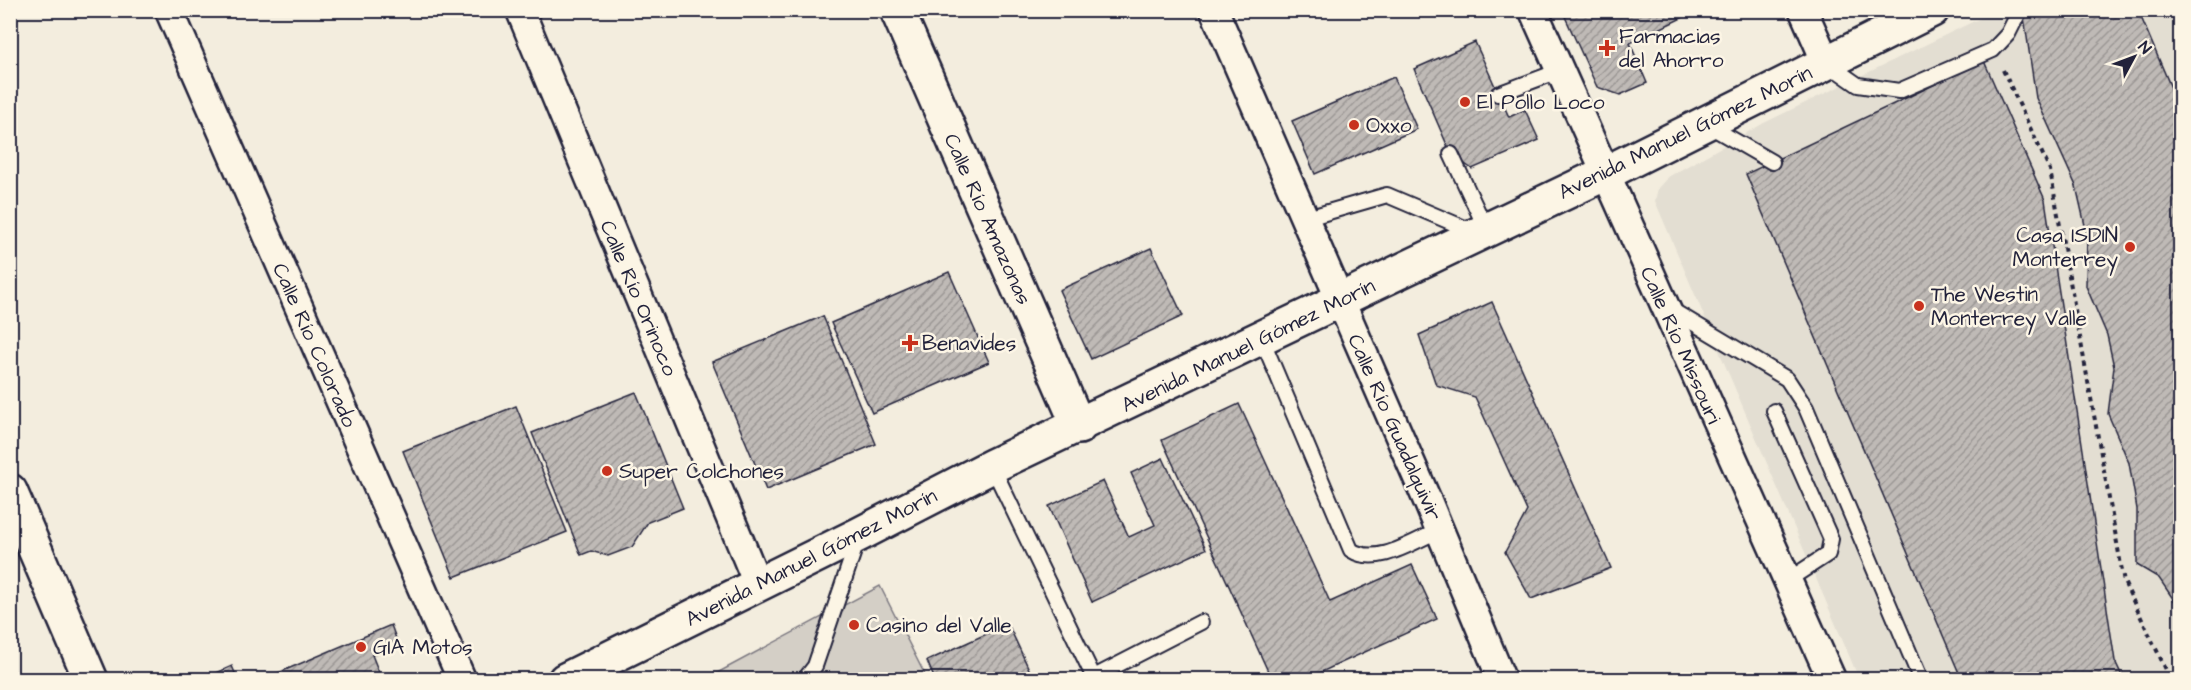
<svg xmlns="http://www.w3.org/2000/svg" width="2191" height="690" viewBox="0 0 2191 690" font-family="'Architects Daughter',sans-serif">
  <defs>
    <pattern id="building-hatch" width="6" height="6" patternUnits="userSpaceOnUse" patternTransform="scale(1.5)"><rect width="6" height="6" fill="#bfbab6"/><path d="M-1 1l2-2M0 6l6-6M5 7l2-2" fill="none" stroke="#9b9795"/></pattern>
  </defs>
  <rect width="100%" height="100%" fill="#f3edde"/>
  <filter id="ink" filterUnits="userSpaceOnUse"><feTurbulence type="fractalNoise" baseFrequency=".0167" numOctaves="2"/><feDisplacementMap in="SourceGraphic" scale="12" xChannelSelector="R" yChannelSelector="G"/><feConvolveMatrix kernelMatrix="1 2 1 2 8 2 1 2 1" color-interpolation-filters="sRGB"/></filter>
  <g filter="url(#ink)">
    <polygon fill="#e3ded2" points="1995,11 2180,11 2180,679 1859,679 1655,201 1658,188 1668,177 1764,123"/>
    <polygon fill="#d4cfc6" stroke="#7b7880" stroke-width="1.5" points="880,586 927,679 704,680"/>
    <g fill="url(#building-hatch)" stroke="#22223b" stroke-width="1.5">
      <polygon points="1562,10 1698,10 1630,43 1647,83 1620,95 1597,87"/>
      <polygon points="2037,10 2138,10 2180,109 2180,609 2159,578 2137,565 2137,509 2129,463 2108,414 2114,367 2107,335 2086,286 2087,234 2076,186 2036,98 2024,17"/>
      <polygon points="1475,42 1509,117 1525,110 1539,140 1472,169 1451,154 1414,69"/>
      <polygon points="1984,61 2045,200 2115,661 2124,680 1962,680 1746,174"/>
      <polygon points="1394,77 1417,129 1315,174 1292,121"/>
      <polygon points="1151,248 1183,316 1091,359 1059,290"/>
      <polygon points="949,272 989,362 872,413 831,323"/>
      <polygon points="1492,302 1611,568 1531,599 1505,552 1527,511 1475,397 1436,385 1419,335"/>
      <polygon points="823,316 876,444 766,490 712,362"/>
      <polygon points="636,392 683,508 648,522 632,547 608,556 591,551 581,555 532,433"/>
      <polygon points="1239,404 1330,602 1412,565 1437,619 1304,680 1272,680 1162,440"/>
      <polygon points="516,406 567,532 454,577 403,451"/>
      <polygon points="1163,458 1206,549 1092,602 1049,506 1103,481 1129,537 1155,525 1131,473"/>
      <polygon points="1008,624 1034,680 935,680 927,661"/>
      <polygon points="391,625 398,644 372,655 380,675 369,680 264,679"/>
      <polygon points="232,666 238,680 201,680"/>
    </g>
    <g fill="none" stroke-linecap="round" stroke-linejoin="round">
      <defs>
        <g id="lane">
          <polyline points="1828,64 1858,85 1899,91 1993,50 2008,34 2020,10"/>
          <polyline points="1498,94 1559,71"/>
          <polyline points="1706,124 1772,162"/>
          <polyline points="1451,154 1486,229"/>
          <polyline points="1304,219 1387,195 1474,232"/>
          <polyline points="1670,309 1787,379 1806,408 1921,680"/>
          <path d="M1262,339L1351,550C1377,567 1414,541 1440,530"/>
          <polyline points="1774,411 1831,539 1828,554 1788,580"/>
          <polyline points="992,466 1095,680"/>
          <polyline points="1094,677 1201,622"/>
          <polyline points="804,680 815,666 858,539"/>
        </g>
        <g id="street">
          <polyline points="169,10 462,680"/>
          <polyline points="520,10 758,585"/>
          <polyline points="1214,10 1428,502 1502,680"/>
          <polyline points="1533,10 1832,680"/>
          <polyline points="1803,10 1826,62"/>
        </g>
        <g id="secondary">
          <polyline points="897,10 1079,427"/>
          <polyline points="10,491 91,680"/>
          <polyline points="565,680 860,534 992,466 1604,174 1932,10"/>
        </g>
      </defs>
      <use href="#lane" stroke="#22223b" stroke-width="18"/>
      <use href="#street" stroke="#22223b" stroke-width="32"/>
      <use href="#secondary" stroke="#22223b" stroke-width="38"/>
      <polyline stroke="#22223b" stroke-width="4" stroke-dasharray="4.5 4.5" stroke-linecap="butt" points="2003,70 2050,170 2124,582 2171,680"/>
      <use href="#lane" stroke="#fcf5e5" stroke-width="14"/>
      <use href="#street" stroke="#fcf5e5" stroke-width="27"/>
      <use href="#secondary" stroke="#fcf5e5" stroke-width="33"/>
    </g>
  </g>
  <g fill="#c8321e" stroke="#fcf5e5" stroke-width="2">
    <path d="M1604 39h6v6h6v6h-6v6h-6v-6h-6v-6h6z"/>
    <circle cx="1465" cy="102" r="6"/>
    <circle cx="1354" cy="125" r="6"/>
    <circle cx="2130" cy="247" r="6"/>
    <circle cx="1919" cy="306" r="6"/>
    <path d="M907 334h6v6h6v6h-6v6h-6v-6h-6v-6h6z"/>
    <circle cx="607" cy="471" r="6"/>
    <circle cx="854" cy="625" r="6"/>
    <circle cx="361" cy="647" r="6"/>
  </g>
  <g text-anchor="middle" stroke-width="5" stroke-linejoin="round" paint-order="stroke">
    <g font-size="21" fill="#22223b" stroke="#fcf5e5" text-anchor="start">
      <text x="1619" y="43">Farmacias<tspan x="1619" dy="24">del Ahorro</tspan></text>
      <text x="1477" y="109">El Pollo Loco</text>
      <text x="1366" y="132">Oxxo</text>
      <text x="2118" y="242" text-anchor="end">Casa ISDIN<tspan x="2118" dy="24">Monterrey</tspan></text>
      <text x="1931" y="301">The Westin<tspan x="1931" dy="24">Monterrey Valle</tspan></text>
      <text x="922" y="350">Benavides</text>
      <text x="619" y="478">Super Colchones</text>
      <text x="866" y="632">Casino del Valle</text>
      <text x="373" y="654">GIA Motos</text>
    </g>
    <g font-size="21" fill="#22223b" stroke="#fcf5e5">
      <text transform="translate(1685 132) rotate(-26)" y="7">Avenida Manuel Gómez Morín</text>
      <text transform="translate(988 219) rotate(66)" y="7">Calle Río Amazonas</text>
      <text transform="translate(639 298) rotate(67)" y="7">Calle Río Orinoco</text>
      <text transform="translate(315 345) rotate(66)" y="7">Calle Río Colorado</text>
      <text transform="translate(1248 345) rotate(-26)" y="7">Avenida Manuel Gómez Morín</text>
      <text transform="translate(1681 345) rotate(66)" y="7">Calle Río Missouri</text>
      <text transform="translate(1395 427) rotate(66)" y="7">Calle Río Guadalquivir</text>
      <text transform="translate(811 557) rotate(-27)" y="7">Avenida Manuel Gómez Morín</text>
    </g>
  </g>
  <rect width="2191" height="690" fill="none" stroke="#fcf5e5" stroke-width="36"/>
  <rect x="18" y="18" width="2155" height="654" fill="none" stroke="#22223b" stroke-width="2" filter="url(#ink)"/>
  <g transform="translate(2134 57) rotate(49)" stroke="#fcf5e5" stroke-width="4.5" paint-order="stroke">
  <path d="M0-4.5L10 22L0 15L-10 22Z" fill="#22223b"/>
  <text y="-9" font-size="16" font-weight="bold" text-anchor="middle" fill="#22223b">N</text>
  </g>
</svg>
